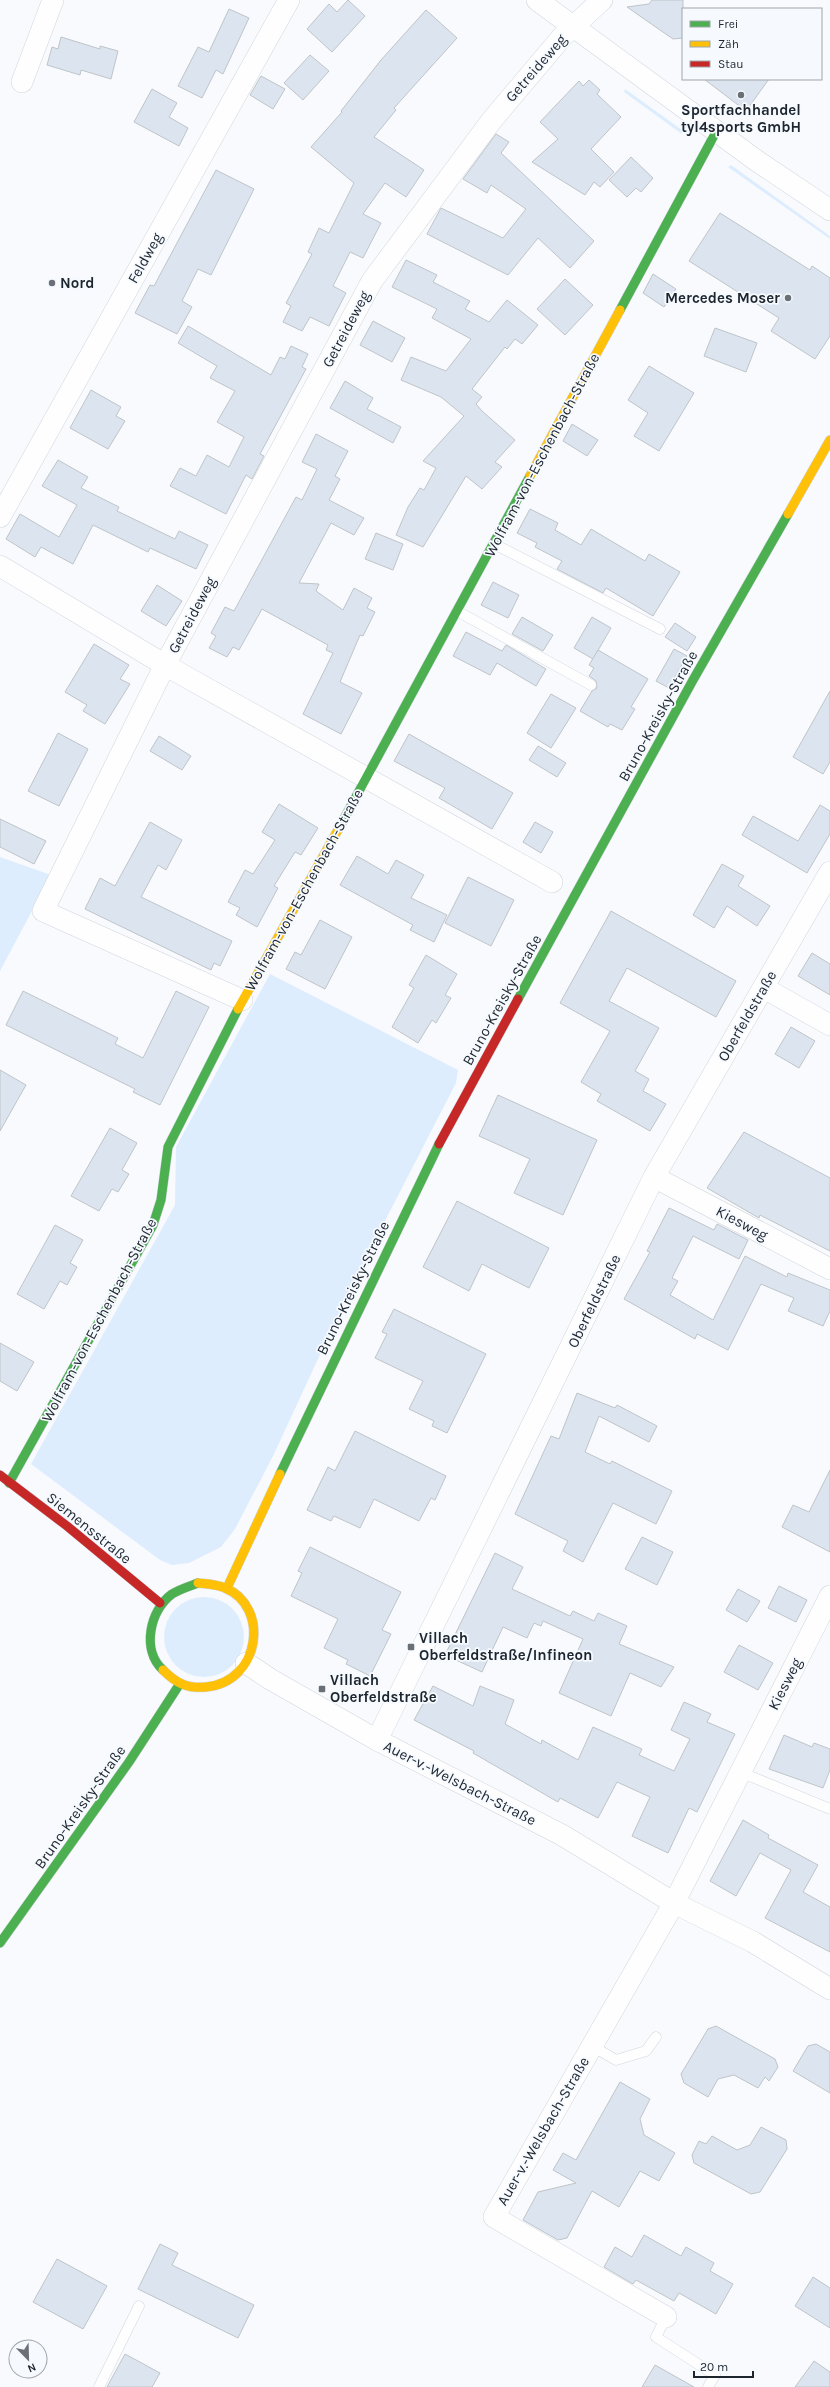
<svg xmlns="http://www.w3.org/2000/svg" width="830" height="2387" viewBox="0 0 830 2387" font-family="Karla,sans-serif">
  <rect width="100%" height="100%" fill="#f8fafd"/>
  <g fill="#ddedfe">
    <polygon points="625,89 682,130 682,134 624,92"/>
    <polygon points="731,165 830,236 830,239 728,167"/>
    <polygon points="0,857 51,875 0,971"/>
    <polygon points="270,974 458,1070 456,1083 355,1279 274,1454 235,1529 221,1547 189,1563 172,1565 160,1560 31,1464 175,1205 176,1147"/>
    <circle cx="204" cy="1637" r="40"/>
  </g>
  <g fill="#dce5ef" stroke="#bfc4c9">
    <polygon points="348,0 365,16 332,52 307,29 329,4 337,12"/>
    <polygon points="652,0 683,0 683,38 673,39 627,7 649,4"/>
    <polygon points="229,9 249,18 223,74 216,70 202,98 178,86 198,47 209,52"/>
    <polygon points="426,10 457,38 394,108 396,110 374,137 424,170 406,197 385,183 363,214 381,223 363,258 350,252 333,286 346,293 329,326 310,317 302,331 283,322 291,306 286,303 312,254 308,252 319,228 329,233 354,183 311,147 342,112 341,111 381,60"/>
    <polygon points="61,37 100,49 100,46 118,51 111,79 81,70 80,75 47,65 52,47 58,49"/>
    <polygon points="310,55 329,71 303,100 284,83"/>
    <polygon points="261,76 285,89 273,109 250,95"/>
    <polygon points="704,79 769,79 746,111"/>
    <polygon points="589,80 600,90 597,94 621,117 591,149 614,172 600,187 594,182 585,195 532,162 558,139 540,122 579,81 583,86"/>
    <polygon points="152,89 177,103 169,117 188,128 179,146 134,122"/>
    <polygon points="496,134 509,142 501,153 594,241 570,268 538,238 508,275 427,234 441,208 503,238 526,209 491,185 487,193 463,179"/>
    <polygon points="631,157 653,178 641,192 636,188 627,197 609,180"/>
    <polygon points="216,170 254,189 211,275 198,269 182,301 192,307 177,334 135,313 150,285 154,286"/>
    <polygon points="720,213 810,270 812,266 830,278 830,336 815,359 771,331 779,318 689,261"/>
    <polygon points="406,260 437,275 433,282 470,301 465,309 489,322 507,300 538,325 522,344 515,339 507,349 505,347 472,389 482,397 476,404 482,411 515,440 495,462 502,467 482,489 466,476 423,547 396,535 408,507 420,488 424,490 436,468 423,461 464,416 441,397 401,380 411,357 446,371 471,339 432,318 437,309 392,287"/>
    <polygon points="653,274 676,289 664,307 643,293"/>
    <polygon points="565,279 593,305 565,335 537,309"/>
    <polygon points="373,321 405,338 392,362 360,345"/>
    <polygon points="188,326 271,375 280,357 285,359 291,346 308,354 302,367 306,369 260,454 264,456 252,479 246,475 226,514 170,486 180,468 196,476 207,455 229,467 244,437 217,422 235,391 210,378 217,366 178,343"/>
    <polygon points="715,328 757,343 746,372 704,356"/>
    <polygon points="649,366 694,393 659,451 634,436 648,413 628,400"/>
    <polygon points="345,381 373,398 367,409 401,427 393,443 330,408"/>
    <polygon points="91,390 121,407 116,416 125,421 108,449 70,428"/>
    <polygon points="572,424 598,440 587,456 563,441"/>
    <polygon points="316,434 348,451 335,476 340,479 329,500 364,518 354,535 331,523 299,583 319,584 316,591 343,610 354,588 372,598 367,608 375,612 363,636 360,635 340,682 362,693 341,734 303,714 333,653 326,650 328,645 262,609 239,650 233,647 227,657 209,648 216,636 211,633 225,607 234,611 296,497 302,500 317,469 302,462"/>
    <polygon points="58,460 88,477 81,488 119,507 117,511 175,539 179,531 208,545 196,569 150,548 148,552 93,525 73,564 41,547 35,557 6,539 20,514 59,537 77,505 42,486"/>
    <polygon points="530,509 558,523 555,530 581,545 591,529 645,561 649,554 680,572 653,616 606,588 603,593 557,569 562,561 535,547 537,543 517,533"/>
    <polygon points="376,533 403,544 393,570 365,559"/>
    <polygon points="493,582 519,595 508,618 481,605"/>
    <polygon points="157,585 182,601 166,626 141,611"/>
    <polygon points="522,617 553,635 543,651 512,634"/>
    <polygon points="592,617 611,628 593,659 574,648"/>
    <polygon points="675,623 696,637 687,651 665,637"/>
    <polygon points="466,632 502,651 506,645 546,669 536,686 497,663 490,675 453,656"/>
    <polygon points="94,644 129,665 120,679 130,684 105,724 83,711 87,705 65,692"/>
    <polygon points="674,649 687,656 669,688 656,681"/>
    <polygon points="598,650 648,679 631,707 635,709 622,730 610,724 608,727 580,711 592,691 597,688 596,681 589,676 594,668 589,665"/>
    <polygon points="830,691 830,762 823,774 793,757"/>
    <polygon points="551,694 576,708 551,748 527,733"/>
    <polygon points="58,733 88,749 59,806 28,791"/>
    <polygon points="409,734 513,793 492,829 439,798 445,788 394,761"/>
    <polygon points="159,736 191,756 182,770 150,751"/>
    <polygon points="538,746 566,763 557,777 529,760"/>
    <polygon points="279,804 318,828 301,855 295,852 274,886 278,888 257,927 236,915 240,908 228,902 245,870 253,874 275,840 262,832"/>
    <polygon points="820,805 830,811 830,834 807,873 742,835 753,816 798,841"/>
    <polygon points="0,819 46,841 34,864 0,847"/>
    <polygon points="150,822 182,840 166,870 158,865 141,897 232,941 220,966 214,963 211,970 85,909 100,878 115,886"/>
    <polygon points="535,822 553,832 541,853 523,842"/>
    <polygon points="357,856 388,874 396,860 424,875 411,898 447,915 434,942 410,930 413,925 340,885"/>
    <polygon points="722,864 744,876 738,886 770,906 757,926 727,906 714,928 693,915"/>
    <polygon points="468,877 514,900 491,946 445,923"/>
    <polygon points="611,911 736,981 716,1017 627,968 609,1001 659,1028 635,1071 649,1079 643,1091 666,1104 650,1131 597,1101 601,1094 581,1082 610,1031 560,1003"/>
    <polygon points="320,920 352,937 325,989 286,969 295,952 301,955"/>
    <polygon points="812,953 830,964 830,995 798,976"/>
    <polygon points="426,955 457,974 445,995 451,998 436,1023 432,1020 418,1043 392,1027 414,988 409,985"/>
    <polygon points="23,991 118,1038 115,1044 143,1058 176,991 209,1007 160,1105 133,1092 135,1089 6,1025"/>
    <polygon points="791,1027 815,1041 799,1068 775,1054"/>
    <polygon points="0,1070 26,1085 0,1131"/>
    <polygon points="498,1095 597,1140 563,1215 514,1193 530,1159 479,1136"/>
    <polygon points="110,1128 137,1143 122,1170 129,1174 118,1192 112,1189 99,1211 71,1196"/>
    <polygon points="744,1132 830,1178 830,1251 760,1215 759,1218 707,1188"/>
    <polygon points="457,1201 549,1248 529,1288 482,1264 469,1291 423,1267"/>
    <polygon points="669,1208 714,1230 717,1224 748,1240 739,1259 693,1236 672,1278 678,1281 670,1295 713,1320 745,1256 787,1277 788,1273 830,1290 830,1311 823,1326 788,1311 794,1298 761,1284 728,1350 697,1334 695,1339 624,1299 650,1252 647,1251"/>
    <polygon points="55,1225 83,1240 70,1263 77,1267 67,1285 60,1281 44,1309 17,1294"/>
    <polygon points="394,1309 486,1354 447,1433 432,1426 434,1421 409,1409 423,1381 375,1358 387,1334 382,1332"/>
    <polygon points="0,1343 34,1362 17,1391 0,1381"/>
    <polygon points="577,1393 615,1408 617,1405 657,1426 649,1442 599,1416 585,1452 610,1464 612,1461 672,1491 656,1524 613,1503 583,1562 563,1551 568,1541 515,1514 551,1436 559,1439"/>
    <polygon points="355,1431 446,1476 435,1500 431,1498 419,1521 374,1499 360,1528 334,1516 331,1521 307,1510 328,1467 335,1471"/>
    <polygon points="830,1470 830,1552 782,1527 793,1505 809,1512"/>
    <polygon points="642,1537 673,1552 657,1585 625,1569"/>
    <polygon points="310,1547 401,1592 382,1630 391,1634 370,1676 346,1664 348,1660 324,1648 338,1619 291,1596 302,1573 298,1571"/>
    <polygon points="495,1553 523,1567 512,1589 570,1616 573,1611 594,1621 598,1613 627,1626 619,1644 674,1667 661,1687 630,1673 611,1716 559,1693 583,1639 543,1621 541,1626 534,1623 527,1638 503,1627 482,1672 445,1655"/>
    <polygon points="779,1586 807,1600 796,1622 768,1608"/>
    <polygon points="738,1589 760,1601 747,1622 726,1610"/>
    <polygon points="739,1645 773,1663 758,1690 724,1672"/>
    <polygon points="433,1686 473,1706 480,1686 514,1700 505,1724 541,1744 542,1740 578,1760 593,1727 642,1749 639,1755 674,1771 690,1739 671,1730 684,1702 711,1714 707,1722 735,1734 697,1812 689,1808 668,1853 632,1836 650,1797 617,1782 598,1818 560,1798 558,1802 473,1753 474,1751 414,1720"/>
    <polygon points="784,1735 812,1747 814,1743 830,1749 830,1770 823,1788 769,1769"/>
    <polygon points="743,1820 769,1835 768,1838 818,1865 803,1892 830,1907 830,1952 765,1918 791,1870 760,1853 736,1896 710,1881"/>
    <polygon points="716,2026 775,2059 778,2067 769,2081 765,2077 758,2088 734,2075 718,2079 708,2097 684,2083 681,2074 708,2029"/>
    <polygon points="816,2044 830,2052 830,2093 793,2071 808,2046"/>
    <polygon points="620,2082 650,2099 640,2119 644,2135 675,2153 659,2181 640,2171 619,2207 592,2191 567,2238 558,2240 523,2220 538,2192 576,2183 553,2170 563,2153 576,2160"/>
    <polygon points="761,2127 786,2140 787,2149 760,2192 751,2194 694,2163 692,2155 699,2141 706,2144 712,2136 737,2150 750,2145"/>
    <polygon points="644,2235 681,2256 686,2247 714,2263 710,2271 733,2284 716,2314 679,2293 674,2301 636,2280 633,2284 604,2267 615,2247 632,2257"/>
    <polygon points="160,2244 178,2253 172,2265 254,2305 238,2338 138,2289"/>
    <polygon points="57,2259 107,2286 83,2329 33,2302"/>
    <polygon points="813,2277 830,2288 830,2328 795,2306"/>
    <polygon points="125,2354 160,2373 152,2387 107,2387"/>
    <polygon points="814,2361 830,2372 830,2387 795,2387"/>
    <polygon points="655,2365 694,2387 642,2387"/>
  </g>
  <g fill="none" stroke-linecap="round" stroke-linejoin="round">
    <defs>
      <g id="lane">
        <polyline points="494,544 660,629"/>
        <polyline points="457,611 591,685"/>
        <polyline points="740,1772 830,1809"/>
        <polyline points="592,2046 616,2060 646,2051 656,2037"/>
        <polyline points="666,2317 656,2337 715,2375 708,2387"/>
        <polyline points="99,2387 139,2306"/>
      </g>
      <g id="street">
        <polyline points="537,0 757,161 830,210"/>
        <polyline points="22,82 53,0"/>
        <polyline points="0,517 289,0"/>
        <polyline points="0,566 165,665 552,882"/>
        <polyline points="764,988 830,1025"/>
        <polyline points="242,1000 43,911 165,665 372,281 492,120 562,37 602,0"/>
        <polyline points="654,1177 830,1269"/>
        <polyline points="246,1663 270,1679 377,1740 562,1835 674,1903 753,1942 830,1989"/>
        <polyline points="377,1740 654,1177 830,872"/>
        <polyline points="666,2317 494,2217 674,1903 830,1596"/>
      </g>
      <g id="fast">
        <polyline points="620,310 717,130"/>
        <polyline points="339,828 530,476"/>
        <polyline points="518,999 693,680 788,514"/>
        <polyline points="280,1474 439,1144"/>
        <polyline points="9,1483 153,1225 161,1200 168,1147 238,1009"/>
        <path d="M163,1670C141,1650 150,1610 172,1594C180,1589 190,1586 198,1583"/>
        <polyline points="0,1943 129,1762 179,1685"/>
      </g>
      <g id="slow">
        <polyline points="530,476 620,310"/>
        <polyline points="788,514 830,440"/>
        <polyline points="238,1009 339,828"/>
        <polyline points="227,1588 280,1474"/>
        <path d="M163,1670C176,1683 187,1689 206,1687C261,1682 270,1606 225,1588C216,1584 207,1584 198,1583"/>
      </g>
      <g id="jam">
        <polyline points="439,1144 518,999"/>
        <polyline points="0,1475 67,1526 160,1603"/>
      </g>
    </defs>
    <use href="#lane" stroke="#d1d7dd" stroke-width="11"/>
    <use href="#street" stroke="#d1d7dd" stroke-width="22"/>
    <use href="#fast" stroke="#d1d7dd" stroke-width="10"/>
    <use href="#slow" stroke="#d1d7dd" stroke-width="10"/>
    <use href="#jam" stroke="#d1d7dd" stroke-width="10"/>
    <use href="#lane" stroke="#fefeff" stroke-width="10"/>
    <use href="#street" stroke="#fefeff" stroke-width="21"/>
    <use href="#fast" stroke="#4caf50" stroke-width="9"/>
    <use href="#slow" stroke="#ffc107" stroke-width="9"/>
    <use href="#jam" stroke="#c62828" stroke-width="9"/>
  </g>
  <g fill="#6a7076" stroke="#f6faff" stroke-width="1.5">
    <circle cx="741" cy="95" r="4"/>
    <circle cx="52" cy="283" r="4"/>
    <circle cx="788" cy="298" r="4"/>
    <rect x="407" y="1643" width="8" height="8" rx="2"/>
    <rect x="318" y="1685" width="8" height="8" rx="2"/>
  </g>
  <g text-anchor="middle" stroke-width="3.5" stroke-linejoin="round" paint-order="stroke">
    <g font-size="15" fill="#1d252e" stroke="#f6faff">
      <text transform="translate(536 68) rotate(-49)" y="5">Getreideweg</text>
      <text transform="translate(145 258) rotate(-61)" y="5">Feldweg</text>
      <text transform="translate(346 329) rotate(-62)" y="5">Getreideweg</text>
      <text transform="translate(542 455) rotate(-62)" y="5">Wolfram-von-Eschenbach-Straße</text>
      <text transform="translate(192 615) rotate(-62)" y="5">Getreideweg</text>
      <text transform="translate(658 716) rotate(-61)" y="5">Bruno-Kreisky-Straße</text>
      <text transform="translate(304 890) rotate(-61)" y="5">Wolfram-von-Eschenbach-Straße</text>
      <text transform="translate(502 1000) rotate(-61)" y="5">Bruno-Kreisky-Straße</text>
      <text transform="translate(747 1016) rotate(-60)" y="5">Oberfeldstraße</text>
      <text transform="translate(742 1223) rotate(28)" y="5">Kiesweg</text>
      <text transform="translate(353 1288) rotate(-64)" y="5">Bruno-Kreisky-Straße</text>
      <text transform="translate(594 1301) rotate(-64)" y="5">Oberfeldstraße</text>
      <text transform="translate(99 1320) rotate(-62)" y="5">Wolfram-von-Eschenbach-Straße</text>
      <text transform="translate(89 1528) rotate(39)" y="5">Siemensstraße</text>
      <text transform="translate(785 1684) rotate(-63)" y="5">Kiesweg</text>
      <text transform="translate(460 1783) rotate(27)" y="5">Auer-v.-Welsbach-Straße</text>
      <text transform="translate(80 1807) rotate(-55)" y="5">Bruno-Kreisky-Straße</text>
      <text transform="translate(543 2131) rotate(-60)" y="5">Auer-v.-Welsbach-Straße</text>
    </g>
    <g font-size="15" font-weight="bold" fill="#1d252e" stroke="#f6faff" text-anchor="start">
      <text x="741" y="115" text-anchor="middle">Sportfachhandel<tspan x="741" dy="17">tyl4sports GmbH</tspan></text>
      <text x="60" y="288">Nord</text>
      <text x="780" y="303" text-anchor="end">Mercedes Moser</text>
      <text x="419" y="1643">Villach<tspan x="419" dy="17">Oberfeldstraße/Infineon</tspan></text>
      <text x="330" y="1685">Villach<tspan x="330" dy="17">Oberfeldstraße</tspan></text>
    </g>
  </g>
  <rect x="682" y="8" width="140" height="72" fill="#f6faff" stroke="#9fa5ab"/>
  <rect x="690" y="21" width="20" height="6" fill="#4caf50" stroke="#9fa5ab"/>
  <text x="718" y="28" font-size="12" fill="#1d252e">Frei</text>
  <rect x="690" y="41" width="20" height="6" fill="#ffc107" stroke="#9fa5ab"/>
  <text x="718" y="48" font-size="12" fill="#1d252e">Zäh</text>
  <rect x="690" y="61" width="20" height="6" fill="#c62828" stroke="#9fa5ab"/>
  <text x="718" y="68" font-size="12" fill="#1d252e">Stau</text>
  <g transform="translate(28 2359) rotate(157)"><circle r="19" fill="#f6faff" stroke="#9fa5ab"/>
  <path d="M0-3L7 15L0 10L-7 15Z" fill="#6a7076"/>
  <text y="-6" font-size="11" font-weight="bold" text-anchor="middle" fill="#1d252e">N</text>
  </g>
  <path d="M694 2371v6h59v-6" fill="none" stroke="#1d252e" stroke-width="2"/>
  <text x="700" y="2371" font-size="12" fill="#1d252e" stroke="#f6faff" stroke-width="3" paint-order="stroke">20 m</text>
</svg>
